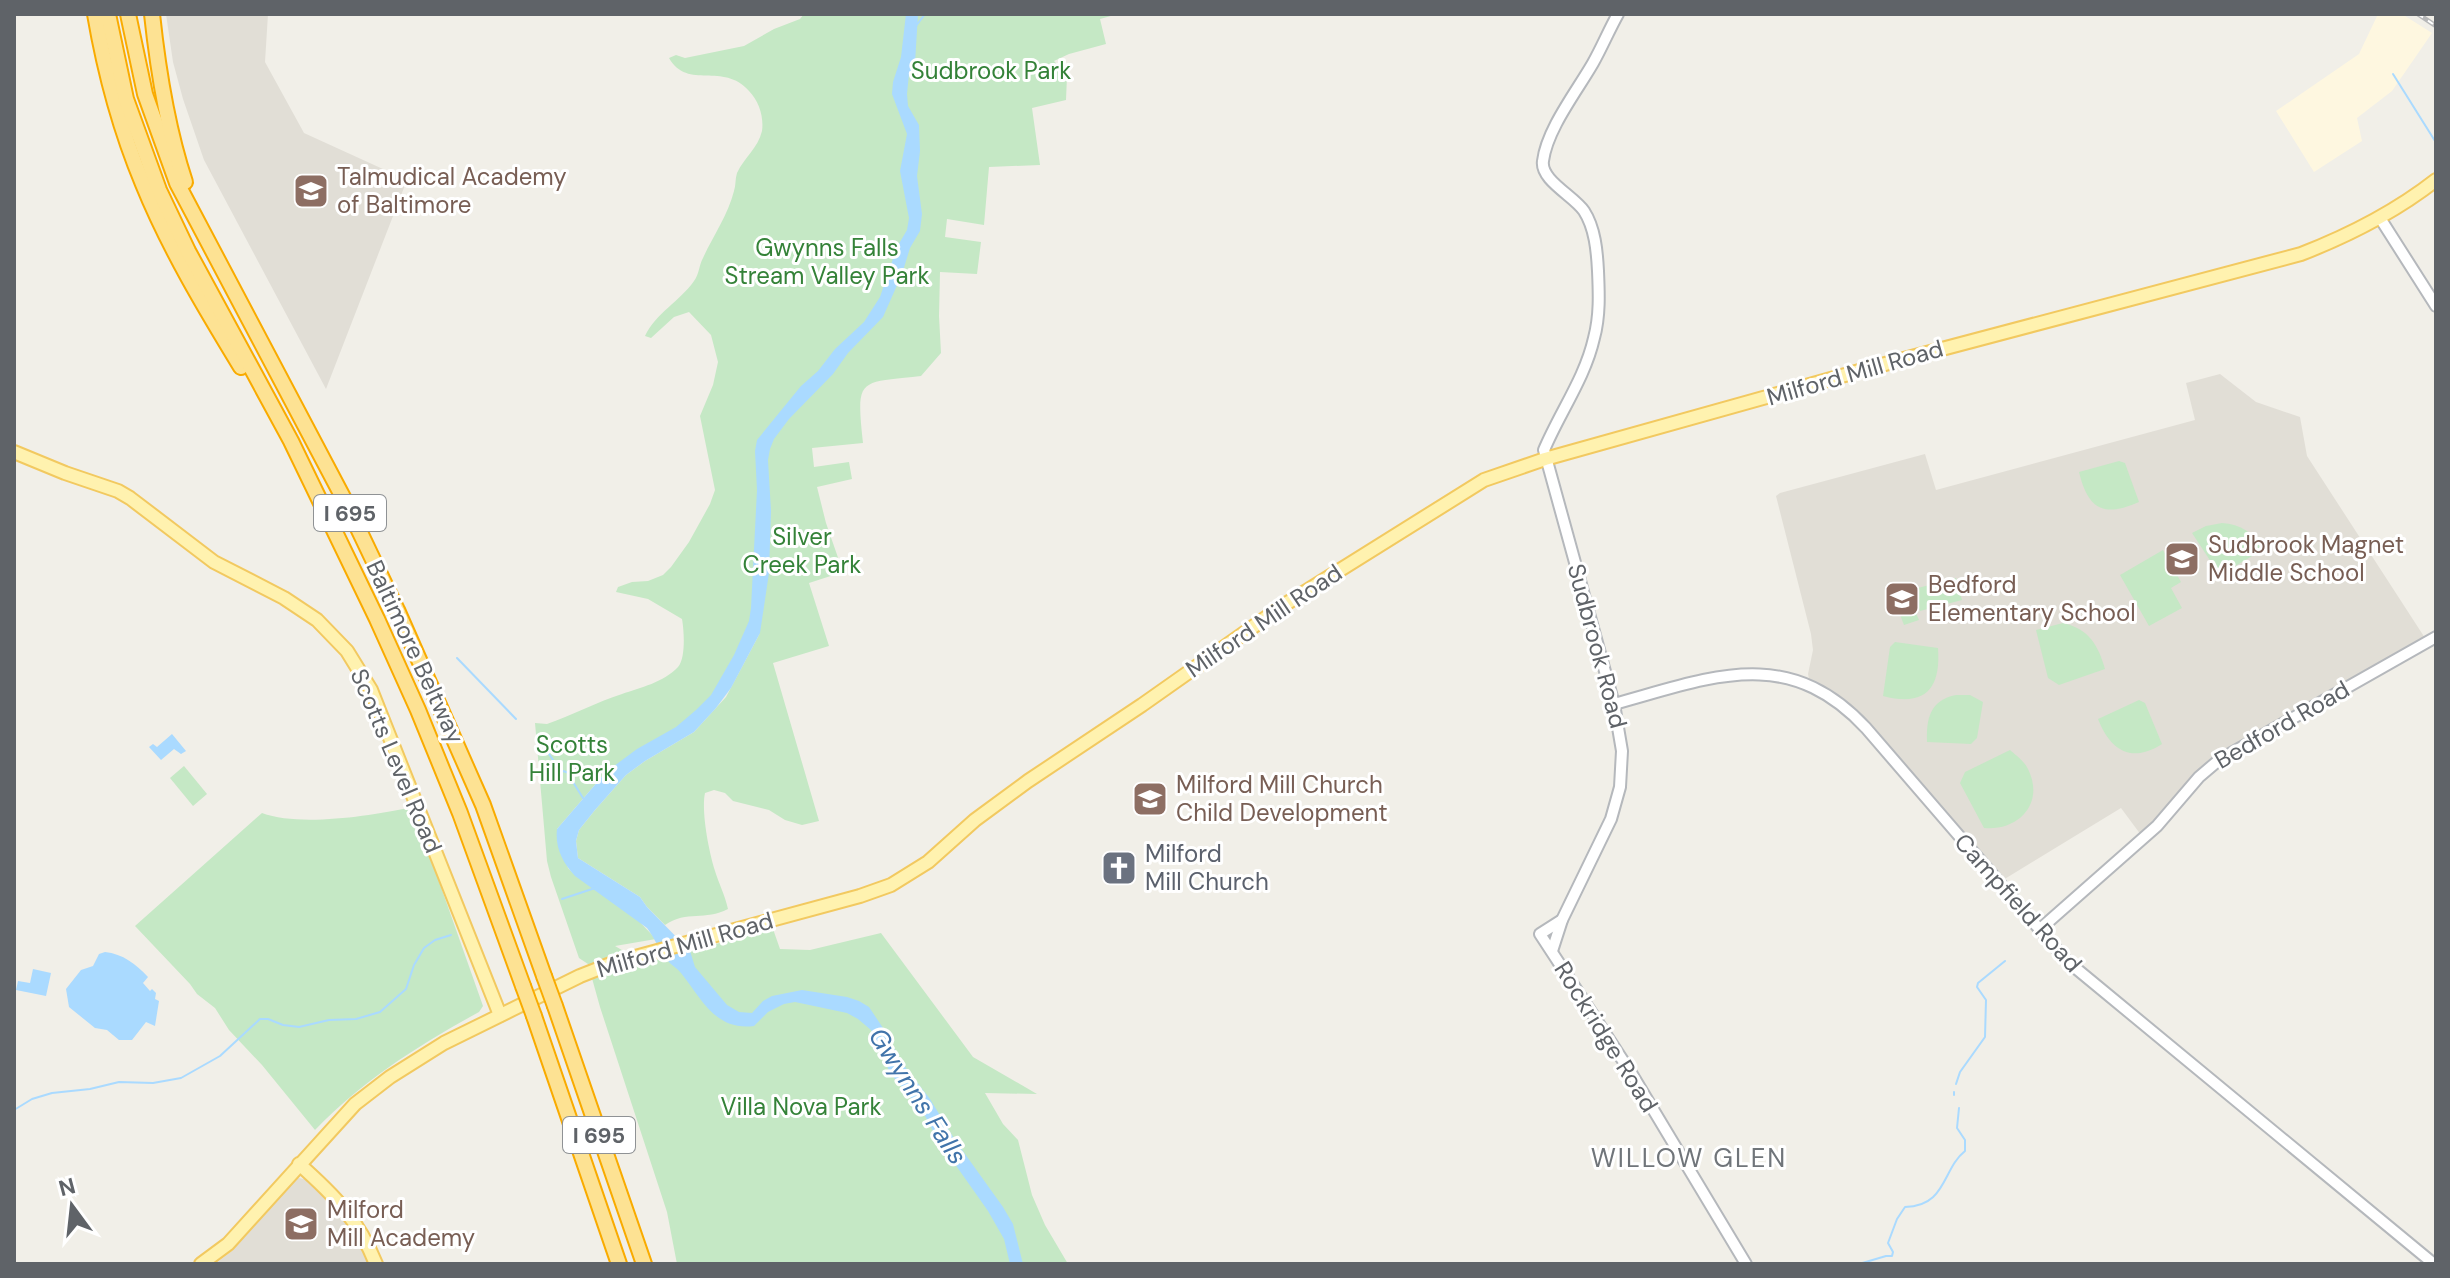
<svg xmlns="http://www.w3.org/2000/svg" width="2450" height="1278" viewBox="0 0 2450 1278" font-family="'DM Sans',sans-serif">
  <rect width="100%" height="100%" fill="#f1efe8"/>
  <polygon fill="#fef7e0" points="2378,14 2402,14 2432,33 2392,91 2357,118 2362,141 2314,172 2276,111 2359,54"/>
  <g fill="#e1ded6">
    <polygon points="166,14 268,14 265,62 304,133 407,180 326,389 204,160 183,99 173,62"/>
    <polygon points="2220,374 2256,402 2300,417 2307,456 2425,638 2218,756 2196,774 2177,799 2141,835 2121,808 2003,880 1867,721 1842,698 1809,679 1808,674 1813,650 1811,634 1776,496 1780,493 1925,454 1936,490 2195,420 2186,383"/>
    <polygon points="299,1178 308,1180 334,1204 356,1235 370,1264 215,1264 233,1250 267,1207 293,1181"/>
  </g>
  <g fill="#c5e8c5">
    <path d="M804,14H1118L1100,19L1106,44L1069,54L1054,61L1067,76L1066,100L1032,108L1040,165L989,167L984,225L947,219L945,237L981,242L977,274L940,272L939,316L941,353L921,376C858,383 856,377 863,443L812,448L814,467L849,462L852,479L817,487L826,523L843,572L809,583L829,646L773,663L819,821L802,825L785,820L769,810L733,801L725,793L714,790L705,793C701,812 709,852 715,871C719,884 725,895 728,909C705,921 687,910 665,925L647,907L640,897L578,858L576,841L579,830L595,810L626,775L645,761L694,732L726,697L760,633L707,708L606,772L557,829L568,868L575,875L634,916L656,939L615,946L644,963L773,929L780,949L810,950L881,933L973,1057L1037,1094L985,1093L1003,1124L1018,1140L1032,1195L1045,1225L1068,1264H677L667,1212L600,1007L588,964L579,958L551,877L547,861L535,723L547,724C572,715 597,702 622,694C640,688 664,682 678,667C686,658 684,630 682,619L648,599L616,592L618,587L632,582L648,581L663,575L671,567L689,542L710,504L715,490L700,416L713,385L718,362L711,335L689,312L674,317L651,338L645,336C656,313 680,301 694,281C699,275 699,265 703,258C713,236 728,215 734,191C736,185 735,179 737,173C744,158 758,148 762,131C764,117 759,101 749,91C723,61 688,91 669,58L676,55L685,58L744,46L774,29L800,19Z"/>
    <path d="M2119,461L2125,463L2139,502C2103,518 2088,509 2079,472Z"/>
    <path d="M2222,523C2240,524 2255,533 2262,550L2224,573L2217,571L2192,533L2206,526Z"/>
    <polygon points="2163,550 2181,582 2171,588 2182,608 2149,626 2120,575"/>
    <polygon points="1956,578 1962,600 1920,611 1914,589"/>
    <polygon points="1906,590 1919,620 1904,625 1892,594"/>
    <path d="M2063,623C2089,629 2098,645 2105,669L2059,685L2048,678L2036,630Z"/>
    <path d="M1895,642L1938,648C1941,689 1925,707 1883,696L1890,647Z"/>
    <path d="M1956,695H1970L1983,702L1977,738L1971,744L1927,742C1926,719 1930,700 1956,695Z"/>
    <path d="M2139,700L2145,703L2162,744C2131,764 2110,750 2098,719Z"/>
    <path d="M2010,750C2017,756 2024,761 2028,769C2045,803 2019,831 1984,828L1960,783L1965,772Z"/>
    <polygon points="184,766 207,794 193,806 170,778"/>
    <path d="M408,808L430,856L483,1006L479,1012C419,1045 363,1080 315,1130L262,1065L229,1030L215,1008L197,994L190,984L135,926L262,813C299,827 369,816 408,808Z"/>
  </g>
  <g fill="#aadaff">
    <path d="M906,14H918L915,63L909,74L907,94L908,106L919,125L920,151L917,176L922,214L920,231L910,248L902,274L883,317L848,353L833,374L789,419L774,439L770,449L768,460L771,511L769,573L760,633L731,688L716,708L694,732L645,761L626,775L595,810L579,830L576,841L578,858L640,897L647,907L690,951L695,967L727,1005L739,1012L752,1013L763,1001L772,996L802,990L847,997L859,1001L869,1007L885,1031L902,1063L930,1099L955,1140L1003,1207L1013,1224L1023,1264H1010L1004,1239L988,1211L938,1140L924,1114L890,1073L871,1030L858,1019L847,1013L795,1002L784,1004L768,1012L754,1026C715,1031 701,998 681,973C677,968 671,965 667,960C659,951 655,938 647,928L575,876C562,862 555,847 557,829L606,772L637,749L676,727L696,710L711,695L734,655L749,621L751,608L757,490L755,451L757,440L801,386L818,371L835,349L864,322L880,297L897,247L907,230L909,218L900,171L907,134L892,94L893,82L901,57Z"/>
    <polygon points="172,734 186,751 181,754 174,749 161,760 149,747 153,744 157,747"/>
    <path d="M105,952C123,954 136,964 148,977L143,983L150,991L152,989L156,993L155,999L159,1001L155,1026L146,1022L132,1040H119L107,1030L95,1028L69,1007L66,989L81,970L93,966L99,954Z"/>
    <polygon points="33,969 51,973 46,996 16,990 18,981 30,983"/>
  </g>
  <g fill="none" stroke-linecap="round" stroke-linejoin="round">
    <g stroke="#aadaff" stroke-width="2">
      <polyline points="916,26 925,14"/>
      <polyline points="2393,74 2435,141"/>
      <polyline points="457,658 516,719"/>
      <polyline points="540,741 560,770 572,774 573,782 583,798"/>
      <polyline points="562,899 595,888"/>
      <polyline points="1956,1084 1960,1072 1985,1037 1986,1000 1977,987 1978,983 2005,961"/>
      <polyline points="1954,1095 1954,1092"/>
      <polyline points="14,1110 32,1099 52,1093 90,1089 119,1082 153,1083 181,1078 220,1056 260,1019 268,1019 283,1025 299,1027 329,1020 356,1019 380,1012 406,989 414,965 424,948 435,940 451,935"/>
      <path d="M1859,1264L1886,1256H1892L1893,1252L1888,1243L1897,1219L1905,1207C1947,1206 1942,1169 1965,1151V1140L1957,1128L1959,1108"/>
    </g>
    <defs>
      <g id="minor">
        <polyline points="2380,218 2436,306"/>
        <path d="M1614,704C1710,678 1787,643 1866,728L2067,961L2434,1264"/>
        <polyline points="1562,920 1540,934 1633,1076 1746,1264"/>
        <polyline points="2039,930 2157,826 2199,777 2219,760 2436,637"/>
        <path d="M1552,951L1562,920L1611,819L1620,787L1622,751L1614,704L1544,450C1560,412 1585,378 1594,338C1600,316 1599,293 1598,271C1597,251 1595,228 1584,211C1574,196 1540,180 1543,161C1547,129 1577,91 1593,63C1602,47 1609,30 1618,14"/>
      </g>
      <g id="major">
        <polyline points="14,452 65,473 118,491 130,498 214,562 284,598 317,620 347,651 371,690 500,1015"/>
        <path d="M299,1164C334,1195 358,1219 376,1264"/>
        <path d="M201,1264L228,1244L355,1104L390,1077L444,1043L580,976L613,963L860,896L891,885L928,862L975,820L1028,781L1142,705L1284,605L1484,480L1545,459L1870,368L2301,254C2350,235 2395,212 2436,180"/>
      </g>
      <g id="highway">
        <path d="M95,14C105,72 120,129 143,184C169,248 205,308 241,367"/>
        <polyline points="108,14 126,99 159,190 188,251 291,441 377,619 418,710 460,813 523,986"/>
        <polyline points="128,14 145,94 177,183 346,503 397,610 483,805 544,976"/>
        <path d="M152,14C158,70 167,128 185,182"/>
        <polyline points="555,1006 644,1264"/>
        <polyline points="534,1016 619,1264"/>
      </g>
    </defs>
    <use href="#minor" stroke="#b5b8bc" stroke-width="14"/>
    <use href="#major" stroke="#f2c960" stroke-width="16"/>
    <use href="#highway" stroke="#f9ab00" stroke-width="18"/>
    <use href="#minor" stroke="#fff" stroke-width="10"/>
    <use href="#major" stroke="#fff2af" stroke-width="12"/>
    <use href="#highway" stroke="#fde293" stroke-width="14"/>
    <defs>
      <polyline id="rail" points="2418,14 2436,26"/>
    </defs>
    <use href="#rail" stroke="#b6b7b8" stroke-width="5"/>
    <use href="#rail" stroke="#fff" stroke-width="2" stroke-dasharray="6" stroke-linecap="butt"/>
    <defs>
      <g id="highway-bridge">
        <polyline points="544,976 555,1006"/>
        <polyline points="523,986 534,1016"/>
      </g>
    </defs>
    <use href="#highway-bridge" stroke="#f9ab00" stroke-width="18" stroke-linecap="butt"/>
    <use href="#highway-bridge" stroke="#fde293" stroke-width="14"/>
  </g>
  <defs>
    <symbol id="school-square" viewBox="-11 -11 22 22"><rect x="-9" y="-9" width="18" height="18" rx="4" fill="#8d6e63" stroke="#fff"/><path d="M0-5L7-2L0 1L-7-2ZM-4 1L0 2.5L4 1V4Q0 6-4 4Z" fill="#fff"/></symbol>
    <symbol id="church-square" viewBox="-11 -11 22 22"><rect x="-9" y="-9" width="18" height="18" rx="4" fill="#6b7280" stroke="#fff"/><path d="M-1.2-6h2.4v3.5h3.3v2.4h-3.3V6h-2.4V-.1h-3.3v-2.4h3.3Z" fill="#fff"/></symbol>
  </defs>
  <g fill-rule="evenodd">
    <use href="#school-square" x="291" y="171" width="40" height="40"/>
    <use href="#school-square" x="2162" y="539" width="40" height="40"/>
    <use href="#school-square" x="1882" y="579" width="40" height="40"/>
    <use href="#school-square" x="1130" y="779" width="40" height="40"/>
    <use href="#church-square" x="1099" y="848" width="40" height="40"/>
    <use href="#school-square" x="281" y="1204" width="40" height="40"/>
  </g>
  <g text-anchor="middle" stroke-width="6" stroke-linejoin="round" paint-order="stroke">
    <g fill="#fff" stroke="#8f9295" stroke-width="2">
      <rect x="314" y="495" width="72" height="36" rx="6"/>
      <rect x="563" y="1117" width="72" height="36" rx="6"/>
    </g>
    <g font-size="22" font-weight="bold" fill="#5f6368">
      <text x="350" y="521">I 695</text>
      <text x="599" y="1143">I 695</text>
    </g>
    <g font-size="24" fill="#348238" stroke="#fff">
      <text x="991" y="79">Sudbrook Park</text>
      <text x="827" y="256">Gwynns Falls<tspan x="827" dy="28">Stream Valley Park</tspan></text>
      <text x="802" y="545">Silver<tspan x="802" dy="28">Creek Park</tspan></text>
      <text x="572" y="753">Scotts<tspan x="572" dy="28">Hill Park</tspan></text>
      <text x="801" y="1115">Villa Nova Park</text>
    </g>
    <g font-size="24" fill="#785e54" stroke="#fff" text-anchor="start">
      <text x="337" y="185">Talmudical Academy<tspan x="337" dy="28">of Baltimore</tspan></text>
      <text x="2208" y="553">Sudbrook Magnet<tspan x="2208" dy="28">Middle School</tspan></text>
      <text x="1928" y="593">Bedford<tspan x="1928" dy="28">Elementary School</tspan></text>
      <text x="1176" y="793">Milford Mill Church<tspan x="1176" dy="28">Child Development</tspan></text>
      <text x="327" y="1218">Milford<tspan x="327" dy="28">Mill Academy</tspan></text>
    </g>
    <g font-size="24" fill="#5f6368" stroke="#fff">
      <text transform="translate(1855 373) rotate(-16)" y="8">Milford Mill Road</text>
      <text transform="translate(1264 621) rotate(-34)" y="8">Milford Mill Road</text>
      <text transform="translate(1597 646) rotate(75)" y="8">Sudbrook Road</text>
      <text transform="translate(415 652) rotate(65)" y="8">Baltimore Beltway</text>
      <text transform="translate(2282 725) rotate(-30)" y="8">Bedford Road</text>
      <text transform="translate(396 761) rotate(67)" y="8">Scotts Level Road</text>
      <text transform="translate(2018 903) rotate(48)" y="8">Campfield Road</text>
      <text transform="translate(685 945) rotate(-16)" y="8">Milford Mill Road</text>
      <text transform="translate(1606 1037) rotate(58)" y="8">Rockridge Road</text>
    </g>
    <g font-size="24" fill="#5b616d" stroke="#fff" text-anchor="start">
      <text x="1145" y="862">Milford<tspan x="1145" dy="28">Mill Church</tspan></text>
    </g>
    <g font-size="26" font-style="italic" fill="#4174aa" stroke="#fff">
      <text transform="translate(918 1096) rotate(57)" y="9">Gwynns Falls</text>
    </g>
    <g font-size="26" letter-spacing="2" fill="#70757a" stroke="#fff">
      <text x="1689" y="1167">WILLOW GLEN</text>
    </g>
  </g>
  <rect width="2450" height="1278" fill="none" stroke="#5f6368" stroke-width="32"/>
  <g transform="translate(72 1206) rotate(345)" stroke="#ffffff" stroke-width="6" paint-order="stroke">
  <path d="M0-6L14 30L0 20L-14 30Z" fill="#5f6368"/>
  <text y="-12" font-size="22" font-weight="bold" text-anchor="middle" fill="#5f6368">N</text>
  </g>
</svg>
